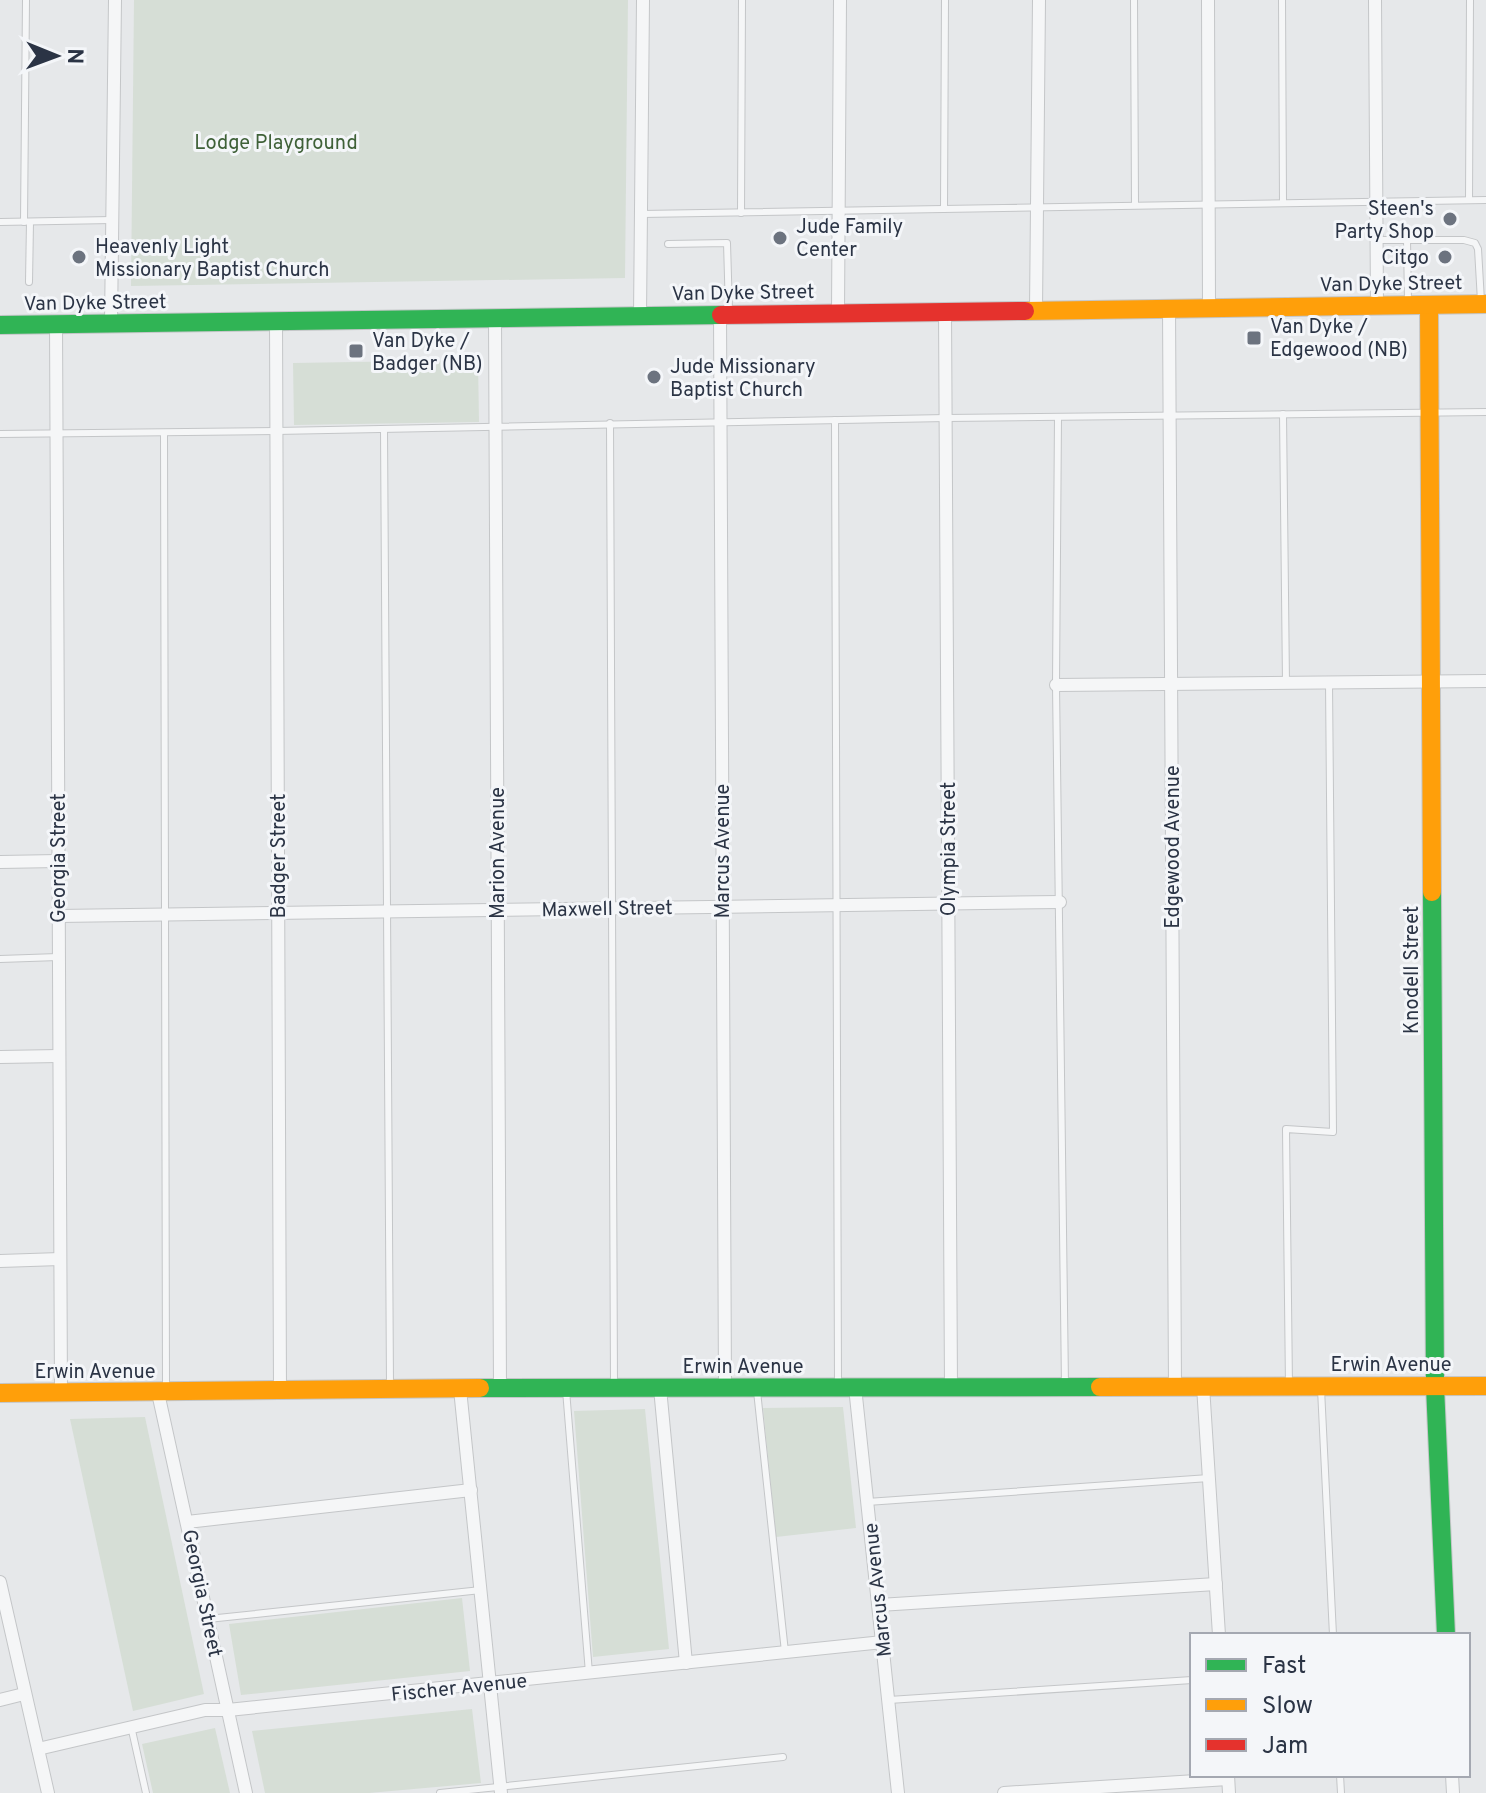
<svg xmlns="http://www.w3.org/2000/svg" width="1486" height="1793" viewBox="0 0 1486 1793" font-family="Overpass,sans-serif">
  <rect width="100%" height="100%" fill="#e6e8ea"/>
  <g fill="#d6ded6">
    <polygon points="134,0 628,0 625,278 131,286"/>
    <polygon points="478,360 479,422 294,425 293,363"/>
    <polygon points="843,1407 856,1528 776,1537 763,1408"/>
    <polygon points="645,1409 669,1649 593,1657 574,1411"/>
    <polygon points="145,1417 204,1694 133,1711 70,1419"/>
    <polygon points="462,1598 470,1671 241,1695 229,1624"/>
    <polygon points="472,1709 481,1783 369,1793 265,1793 252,1731"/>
    <polygon points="215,1728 230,1793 153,1793 142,1744"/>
  </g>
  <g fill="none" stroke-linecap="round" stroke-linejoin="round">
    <defs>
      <g id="lane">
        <polyline points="1134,0 1135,205"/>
        <polyline points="1282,0 1283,203"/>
        <polyline points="1469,200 1470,0"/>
        <polyline points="944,209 945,0"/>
        <polyline points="741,213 742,0"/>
        <polyline points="642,214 1486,200"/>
        <polyline points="0,222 112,220"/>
        <polyline points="24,222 26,0"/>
        <polyline points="1377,240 1464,240 1475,243 1478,249 1481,301"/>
        <polyline points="1407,240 1408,301"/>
        <polyline points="668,244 727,243 729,311"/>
        <polyline points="29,282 30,222"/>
        <polyline points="1283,414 1286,683"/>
        <polyline points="1058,417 1056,685 1065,1385"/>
        <polyline points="835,420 838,1384"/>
        <polyline points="610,423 614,1385"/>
        <polyline points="384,429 390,1385"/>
        <polyline points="164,433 166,1389"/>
        <polyline points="0,434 276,431 946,418 1486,412"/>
        <polyline points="0,959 58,957"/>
        <polyline points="1289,1386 1286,1129 1333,1132 1329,683"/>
        <polyline points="1321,1389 1333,1635"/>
        <polyline points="566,1390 589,1673"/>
        <polyline points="757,1391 785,1652"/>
        <polyline points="867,1502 1209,1478"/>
        <polyline points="208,1619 481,1590"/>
        <polyline points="889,1700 1192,1680"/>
        <polyline points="131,1726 146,1793"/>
        <polyline points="1340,1775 1341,1793"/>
        <polyline points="440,1793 783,1757"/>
      </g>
      <g id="street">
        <polyline points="1208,0 1209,306"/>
        <polyline points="1375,0 1377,305"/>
        <polyline points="1169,308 1175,1386"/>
        <polyline points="1036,310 1039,0"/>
        <polyline points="945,311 951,1387"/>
        <polyline points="838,312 840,0"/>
        <polyline points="720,314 725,1388"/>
        <polyline points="640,316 643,0"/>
        <polyline points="495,318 500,1388"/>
        <polyline points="276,321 280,1391"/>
        <polyline points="111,323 115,0"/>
        <polyline points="56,324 61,1393"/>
        <polyline points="1056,685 1486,681"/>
        <polyline points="0,862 58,861"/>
        <polyline points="58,916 1060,902"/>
        <polyline points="0,1057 59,1056"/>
        <polyline points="0,1261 60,1259"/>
        <polyline points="1203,1386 1219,1635"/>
        <polyline points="855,1387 898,1793"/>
        <polyline points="660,1388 686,1663"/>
        <polyline points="460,1389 501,1793"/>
        <polyline points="158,1393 246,1793"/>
        <polyline points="187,1522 471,1490"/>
        <polyline points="0,1582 48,1793"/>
        <polyline points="879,1605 1216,1584"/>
        <polyline points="0,1700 24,1694"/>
        <polyline points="38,1749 205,1710 228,1710 883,1642"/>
        <polyline points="1228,1775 1229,1793"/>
        <polyline points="1452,1775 1453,1793"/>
        <polyline points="1004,1793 1228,1779"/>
      </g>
      <g id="fast">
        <polyline points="0,325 721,315"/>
        <polyline points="1432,892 1435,1386 1446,1635"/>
        <polyline points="480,1388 1100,1387"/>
      </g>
      <g id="slow">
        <polyline points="1429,305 1432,892"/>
        <polyline points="1025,311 1486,304"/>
        <polyline points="1100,1387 1486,1386"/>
        <polyline points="0,1393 480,1388"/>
      </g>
      <polyline id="jam" points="721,315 1025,311"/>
    </defs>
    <use href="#lane" stroke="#c4c6c8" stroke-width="8"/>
    <use href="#street" stroke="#c4c6c8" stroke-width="14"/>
    <use href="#fast" stroke="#c4c6c8" stroke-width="20"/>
    <use href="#slow" stroke="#c4c6c8" stroke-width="20"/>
    <use href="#jam" stroke="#c4c6c8" stroke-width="20"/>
    <use href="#lane" stroke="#f5f6f7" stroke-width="6"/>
    <use href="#street" stroke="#f5f6f7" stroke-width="12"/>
    <use href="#fast" stroke="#30b455" stroke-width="18"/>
    <use href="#slow" stroke="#ff9f0a" stroke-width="18"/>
    <use href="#jam" stroke="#e5322d" stroke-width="18"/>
  </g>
  <g fill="#6c737f" stroke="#f4f6f9" stroke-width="3">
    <circle cx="1450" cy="219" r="8"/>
    <circle cx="780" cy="238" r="8"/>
    <circle cx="79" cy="257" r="8"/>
    <circle cx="1445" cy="257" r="8"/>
    <rect x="1246" y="330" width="16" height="16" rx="4"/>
    <rect x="348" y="343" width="16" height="16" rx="4"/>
    <circle cx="654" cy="377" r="8"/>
  </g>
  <g text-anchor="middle" stroke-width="6" stroke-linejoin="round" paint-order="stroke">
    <g font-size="20" fill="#3f6138" stroke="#f4f6f9">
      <text x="276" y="149">Lodge Playground</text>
    </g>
    <g font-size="20" fill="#2b3445" stroke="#f4f6f9" text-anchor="start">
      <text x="1434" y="215" text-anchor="end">Steen's<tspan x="1434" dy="23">Party Shop</tspan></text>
      <text x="796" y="233">Jude Family<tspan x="796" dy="23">Center</tspan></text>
      <text x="95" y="253">Heavenly Light<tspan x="95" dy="23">Missionary Baptist Church</tspan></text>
      <text x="1429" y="264" text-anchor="end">Citgo</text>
      <text x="1270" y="333">Van Dyke /<tspan x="1270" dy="23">Edgewood (NB)</tspan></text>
      <text x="372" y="347">Van Dyke /<tspan x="372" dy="23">Badger (NB)</tspan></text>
      <text x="670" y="373">Jude Missionary<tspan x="670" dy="23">Baptist Church</tspan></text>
    </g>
    <g font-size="20" fill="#2b3445" stroke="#f4f6f9">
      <text transform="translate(1391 283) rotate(-1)" y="7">Van Dyke Street</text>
      <text transform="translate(743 292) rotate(-1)" y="7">Van Dyke Street</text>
      <text transform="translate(95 302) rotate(-1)" y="7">Van Dyke Street</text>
      <text transform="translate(1172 847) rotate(-90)" y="7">Edgewood Avenue</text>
      <text transform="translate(948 849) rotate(-90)" y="7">Olympia Street</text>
      <text transform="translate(722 851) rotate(-90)" y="7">Marcus Avenue</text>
      <text transform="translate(497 853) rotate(-90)" y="7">Marion Avenue</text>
      <text transform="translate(278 856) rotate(-90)" y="7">Badger Street</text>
      <text transform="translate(58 858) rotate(-90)" y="7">Georgia Street</text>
      <text transform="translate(607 908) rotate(-1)" y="7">Maxwell Street</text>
      <text transform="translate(1411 970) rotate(-90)" y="7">Knodell Street</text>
      <text x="1391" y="1371">Erwin Avenue</text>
      <text x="743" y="1373">Erwin Avenue</text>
      <text x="95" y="1378">Erwin Avenue</text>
      <text transform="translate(877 1590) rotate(-96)" y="7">Marcus Avenue</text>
      <text transform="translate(203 1593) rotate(78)" y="7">Georgia Street</text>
      <text transform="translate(459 1687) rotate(-6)" y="7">Fischer Avenue</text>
    </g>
  </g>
  <rect x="1190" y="1633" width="280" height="144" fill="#f4f6f9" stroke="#a4a8b1" stroke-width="2"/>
  <rect x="1206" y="1659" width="40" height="12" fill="#30b455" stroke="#a4a8b1" stroke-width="2"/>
  <text x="1262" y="1673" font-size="24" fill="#2b3445">Fast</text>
  <rect x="1206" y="1699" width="40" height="12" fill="#ff9f0a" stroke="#a4a8b1" stroke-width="2"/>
  <text x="1262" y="1713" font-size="24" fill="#2b3445">Slow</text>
  <rect x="1206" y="1739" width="40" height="12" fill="#e5322d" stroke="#a4a8b1" stroke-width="2"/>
  <text x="1262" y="1753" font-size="24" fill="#2b3445">Jam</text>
  <g transform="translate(56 56) rotate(91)" stroke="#f4f6f9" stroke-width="6" paint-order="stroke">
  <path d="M0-6L14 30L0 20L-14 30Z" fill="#2b3445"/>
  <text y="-12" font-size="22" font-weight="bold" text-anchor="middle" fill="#2b3445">N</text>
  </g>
</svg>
